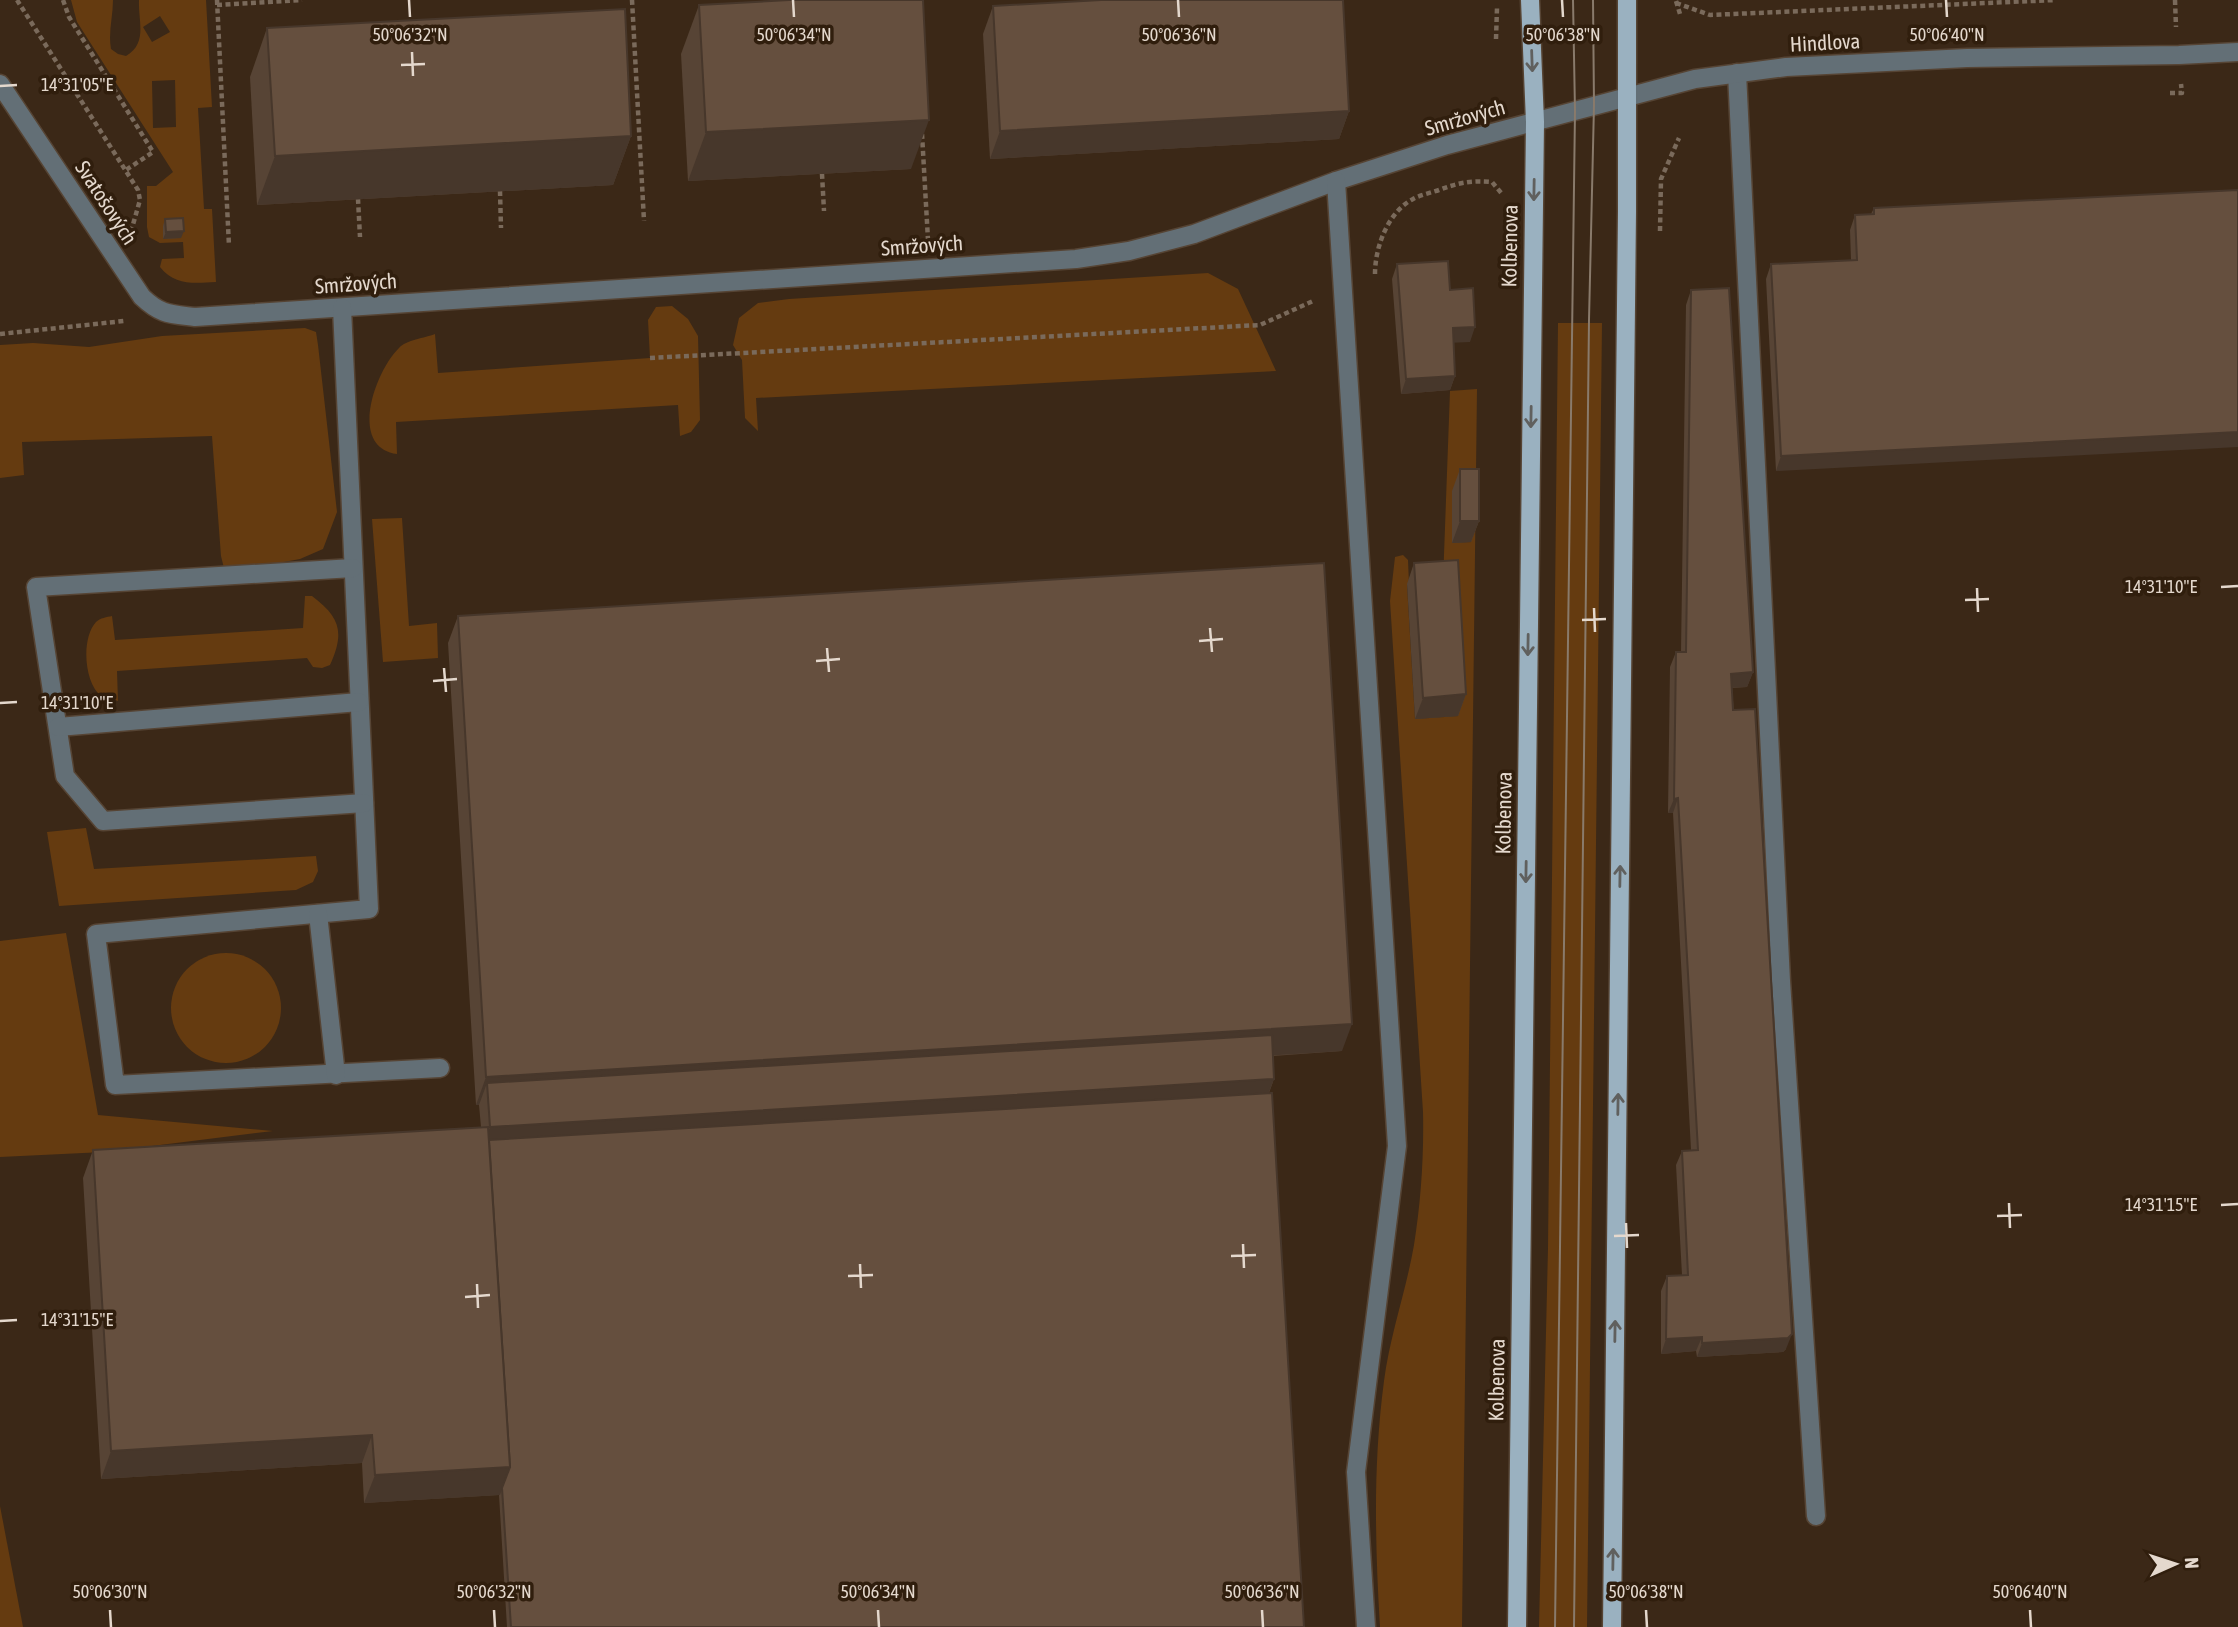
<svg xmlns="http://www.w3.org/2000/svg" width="2238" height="1627" viewBox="0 0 2238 1627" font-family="'Asap Condensed',sans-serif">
  <rect width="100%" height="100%" fill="#3b2817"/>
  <g fill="#653b10" fill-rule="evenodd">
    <path d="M71,0H113C113,17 108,32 111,49L118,54L126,56C148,43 138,21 139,0H206L212,107L198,108L204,209H212L216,282C194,283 175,286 160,267L162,259L184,258L183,242L160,243L149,237L147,227V186H156L173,172L77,22ZM160,16L170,32L152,42L143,27ZM175,80L176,127L153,128L152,81Z"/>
    <polygon points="1208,273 1238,289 1276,371 756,398 758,431 745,418 742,360 733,345 739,318 758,303 789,299"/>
    <path d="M672,306L688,319L698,336L700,420L691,432L680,436L678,405L396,422L397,454C347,447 376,370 399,348C406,340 425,338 435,334L438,373L650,358L648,320L656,307Z"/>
    <polygon points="1558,323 1602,323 1587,1627 1539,1627 1548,1248"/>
    <polygon points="305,328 316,332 318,345 337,512 323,549 300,559 235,571 224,568 221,556 212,436 22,442 24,475 0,478 0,345 33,343 89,347 162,336"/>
    <path d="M1477,389L1462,1627H1380C1375,1544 1373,1464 1384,1381C1390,1335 1406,1291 1414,1245C1421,1201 1424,1156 1423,1112L1390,601L1395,557L1403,555L1408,560L1409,584L1407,585L1415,719L1458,716L1450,582H1443L1450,391ZM1470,490L1471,542L1453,543V491Z"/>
    <polygon points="402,518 409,626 437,623 438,658 383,662 372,519"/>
    <path d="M305,596H312C340,617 345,632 330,665L322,668L313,667L307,658L117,671L118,701C113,699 105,699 101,696C84,683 81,638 96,622C100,618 107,617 112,616L115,640L303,628Z"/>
    <polygon points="86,828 94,869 316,856 318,871 313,882 296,890 59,906 47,832"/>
    <polygon points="66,933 98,1115 273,1131 104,1152 0,1157 0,941"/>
    <circle cx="226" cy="1008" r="55"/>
    <polygon points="0,1506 23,1627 0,1627"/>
  </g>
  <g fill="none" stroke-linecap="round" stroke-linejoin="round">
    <defs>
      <g id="minor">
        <polyline points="1737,73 1781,981 1816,1516"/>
        <path d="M0,84L142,297C161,315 170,314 195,317L1076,259L1129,251L1194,234L1336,181L1447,145L1695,79L1786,67L1967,58L2179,55L2238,52"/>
        <polyline points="1336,181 1397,1146 1356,1472 1366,1627"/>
        <polyline points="342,308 369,909 96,934 115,1085 440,1068"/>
        <polyline points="353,568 36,587 65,776 103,821 364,803"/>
        <polyline points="58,727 359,702"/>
        <polyline points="318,914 336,1075"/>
      </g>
      <g id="major">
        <polyline points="1517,1627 1535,122 1530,0"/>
        <polyline points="1612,1627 1627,211 1627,0"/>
      </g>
    </defs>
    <use href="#minor" stroke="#564434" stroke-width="21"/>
    <use href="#major" stroke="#564434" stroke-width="21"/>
    <g stroke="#7a6a5b" stroke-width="4.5" stroke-dasharray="5 3.5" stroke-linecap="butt">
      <polyline points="17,0 138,190 140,200 132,228"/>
      <polyline points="63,0 69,17 153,152 126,170"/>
      <polyline points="217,0 229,246"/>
      <polyline points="632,0 644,221"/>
      <polyline points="2175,0 2176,27"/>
      <polyline points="1676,1 1680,14"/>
      <polyline points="1676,3 1710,15 2056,0"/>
      <polyline points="217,5 302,0"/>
      <polyline points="1496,39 1497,8"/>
      <polyline points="2170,93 2182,93 2181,84"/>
      <polyline points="922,134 928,240"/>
      <polyline points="822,174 824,211"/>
      <polyline points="500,191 501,228"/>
      <polyline points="358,199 360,237"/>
      <polyline points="1660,231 1661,179 1679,138"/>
      <path d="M1375,274C1375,247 1388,212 1413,199C1420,195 1430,193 1439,190C1457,183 1472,180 1492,182L1503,195"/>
      <polyline points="0,334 124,321"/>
      <polyline points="650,358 1260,325 1313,301"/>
    </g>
    <use href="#minor" stroke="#636f76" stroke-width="18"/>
    <use href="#major" stroke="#9ab1c0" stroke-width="18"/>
    <g stroke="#897a6b" stroke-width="2">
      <polyline points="1555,1627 1575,111 1573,0"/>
      <polyline points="1574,1627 1589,320 1594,105 1593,0"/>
    </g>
  </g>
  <g fill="#574435">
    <polygon points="699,5 911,169 688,181 681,54"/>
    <polygon points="993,6 1349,111 1339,139 990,159 983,34"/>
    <polygon points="267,28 631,136 613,185 257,205 250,77"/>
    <polygon points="2238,190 1776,471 1766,279 1771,264 1851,260 1850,230 1855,215 1871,214 1874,208"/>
    <polygon points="165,219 181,238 163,239 163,226"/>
    <polygon points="1397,264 1450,290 1470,342 1453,342 1455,376 1450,390 1401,394 1392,279"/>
    <polygon points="1691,290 1753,672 1747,687 1732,688 1786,1349 1783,1352 1697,1357 1696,1351 1661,1354 1661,1291 1667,1276 1682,1275 1676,1165 1682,1151 1691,1150 1673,813 1668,813 1670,667 1676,652 1681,652 1686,305"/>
    <polygon points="1460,469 1479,521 1471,542 1452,543 1452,491"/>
    <polygon points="1414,563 1466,694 1458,716 1415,719 1407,584"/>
    <polygon points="458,616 1342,1051 1273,1056 1274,1079 1269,1093 1304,1627 507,1627 499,1495 364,1503 362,1463 101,1479 83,1178 93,1150 481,1127 479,1105 476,1105 448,643"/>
  </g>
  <g fill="#47372b">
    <polygon points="1349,111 1339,139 990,159 1000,131"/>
    <polygon points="929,120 911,169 688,181 706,132"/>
    <polygon points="631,136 613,185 257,205 275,156"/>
    <polygon points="184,231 181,238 163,239 166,232"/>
    <polygon points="1475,327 1470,342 1447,343 1453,328"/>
    <polygon points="1455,376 1450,390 1401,394 1406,379"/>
    <polygon points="2238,432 2238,447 1776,471 1781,456"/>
    <polygon points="1460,521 1479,521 1471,542 1452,543"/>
    <polygon points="1753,672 1747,687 1725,688 1731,674"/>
    <polygon points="1466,694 1458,716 1415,719 1423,698"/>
    <polygon points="1678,798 1673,813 1668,813 1674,799"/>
    <polygon points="1352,1024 1342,1051 488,1104 487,1083 479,1105 476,1105 486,1077"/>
    <polygon points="1274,1079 1266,1100 482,1148 490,1127"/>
    <polygon points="1792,1334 1786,1349 1783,1352 1697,1357 1702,1343"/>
    <polygon points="1702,1337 1696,1351 1661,1354 1666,1339"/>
    <polygon points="372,1435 362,1463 101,1479 111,1451"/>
    <polygon points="510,1467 500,1495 364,1503 375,1475"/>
  </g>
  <g fill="#654f3e" stroke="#47372b" stroke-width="2">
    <polygon points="789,0 923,0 929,120 706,132 699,5"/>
    <polygon points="1101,0 1343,0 1349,111 1000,131 993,6"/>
    <polygon points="625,9 631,136 275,156 267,28"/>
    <polygon points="2238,190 2238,432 1781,456 1771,264 1857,260 1855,215 1874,214 1874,208"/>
    <polygon points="183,218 184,231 166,232 165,219"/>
    <polygon points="1448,261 1450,290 1473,288 1475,327 1453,328 1455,376 1406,379 1397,264"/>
    <polygon points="1729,288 1753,672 1731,674 1733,710 1755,709 1792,1334 1788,1338 1702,1343 1702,1337 1666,1339 1667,1276 1688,1275 1682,1151 1698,1150 1678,798 1674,799 1676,652 1686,652 1691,290"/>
    <rect x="1460" y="469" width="19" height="52"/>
    <polygon points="1458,560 1466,694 1423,698 1414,563"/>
    <polygon points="1324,563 1352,1024 486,1077 458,616"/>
    <polygon points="1272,1035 1274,1079 490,1127 487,1083"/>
    <polygon points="1272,1093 1304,1627 511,1627 502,1488 510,1467 489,1140"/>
    <polygon points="488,1127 510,1467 375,1475 372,1435 111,1451 93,1150"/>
  </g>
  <defs><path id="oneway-shaft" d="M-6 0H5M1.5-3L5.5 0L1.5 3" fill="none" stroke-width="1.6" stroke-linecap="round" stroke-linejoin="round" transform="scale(1.75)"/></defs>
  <g stroke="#60605e">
    <use href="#oneway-shaft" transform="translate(1532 61) rotate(88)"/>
    <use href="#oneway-shaft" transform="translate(1534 190) rotate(91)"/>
    <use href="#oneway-shaft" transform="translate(1531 417) rotate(91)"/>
    <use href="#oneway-shaft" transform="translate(1528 645) rotate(91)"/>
    <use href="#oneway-shaft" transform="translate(1526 872) rotate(91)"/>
    <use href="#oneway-shaft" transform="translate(1620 876) rotate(-89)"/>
    <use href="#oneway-shaft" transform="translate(1618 1104) rotate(-89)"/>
    <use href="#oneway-shaft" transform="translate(1615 1331) rotate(-89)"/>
    <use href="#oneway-shaft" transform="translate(1613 1559) rotate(-89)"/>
  </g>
  <path fill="none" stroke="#e4d8cd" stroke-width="2.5" d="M409,0L410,17M793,0L794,17M1178,0L1179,17M1562,0L1563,17M1946,0L1947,17M412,52L413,76M401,65L425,64M0,86L17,85M2221,587L2238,586M1977,588L1978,612M1965,600L1989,599M1594,608L1595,632M1582,620L1606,619M1210,628L1212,652M1199,641L1223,639M827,648L829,672M816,661L840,659M444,668L446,692M433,681L457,679M0,703L17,702M2009,1203L2010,1228M2221,1205L2238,1204M1997,1216L2022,1215M1626,1223L1627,1248M1614,1236L1639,1235M1243,1244L1244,1268M1231,1256L1256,1255M860,1264L861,1288M848,1276L873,1275M477,1284L478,1308M465,1297L490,1295M0,1321L17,1320M110,1610L111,1627M494,1610L495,1627M878,1610L879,1627M1262,1610L1263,1627M1646,1610L1647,1627M2030,1610L2031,1627"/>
  <g text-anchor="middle" stroke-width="7" stroke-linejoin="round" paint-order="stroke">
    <g font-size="21" fill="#e4d8cd" stroke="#301e0d">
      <text transform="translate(1825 43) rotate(-3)" y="7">Hindlova</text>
      <text transform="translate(1465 118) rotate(-16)" y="7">Smržových</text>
      <text transform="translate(106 203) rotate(57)" y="7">Svatošových</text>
      <text transform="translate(922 246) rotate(-4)" y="7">Smržových</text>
      <text transform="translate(1510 246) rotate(-89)" y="7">Kolbenova</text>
      <text transform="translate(356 284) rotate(-4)" y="7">Smržových</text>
      <text transform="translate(1504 813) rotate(-89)" y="7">Kolbenova</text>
      <text transform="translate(1497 1380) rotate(-89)" y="7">Kolbenova</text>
    </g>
  </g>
  <g font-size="18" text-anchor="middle" fill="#e4d8cd" stroke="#301e0d" stroke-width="7" stroke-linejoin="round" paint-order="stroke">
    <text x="410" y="41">50°06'32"N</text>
    <text x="794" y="41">50°06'34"N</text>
    <text x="1179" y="41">50°06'36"N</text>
    <text x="1563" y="41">50°06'38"N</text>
    <text x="1947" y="41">50°06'40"N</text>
    <text x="77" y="91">14°31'05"E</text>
    <text x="2161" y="593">14°31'10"E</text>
    <text x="77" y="709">14°31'10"E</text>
    <text x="2161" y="1211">14°31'15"E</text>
    <text x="77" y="1326">14°31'15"E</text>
    <text x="110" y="1598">50°06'30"N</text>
    <text x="494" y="1598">50°06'32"N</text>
    <text x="878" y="1598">50°06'34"N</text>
    <text x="1262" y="1598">50°06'36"N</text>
    <text x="1646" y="1598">50°06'38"N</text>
    <text x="2030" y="1598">50°06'40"N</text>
  </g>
  <g transform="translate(2175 1564) rotate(87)" stroke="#301e0d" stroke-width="5" paint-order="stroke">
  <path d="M0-5L12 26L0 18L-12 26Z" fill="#e4d8cd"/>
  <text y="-10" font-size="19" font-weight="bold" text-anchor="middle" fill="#e4d8cd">N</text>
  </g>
</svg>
